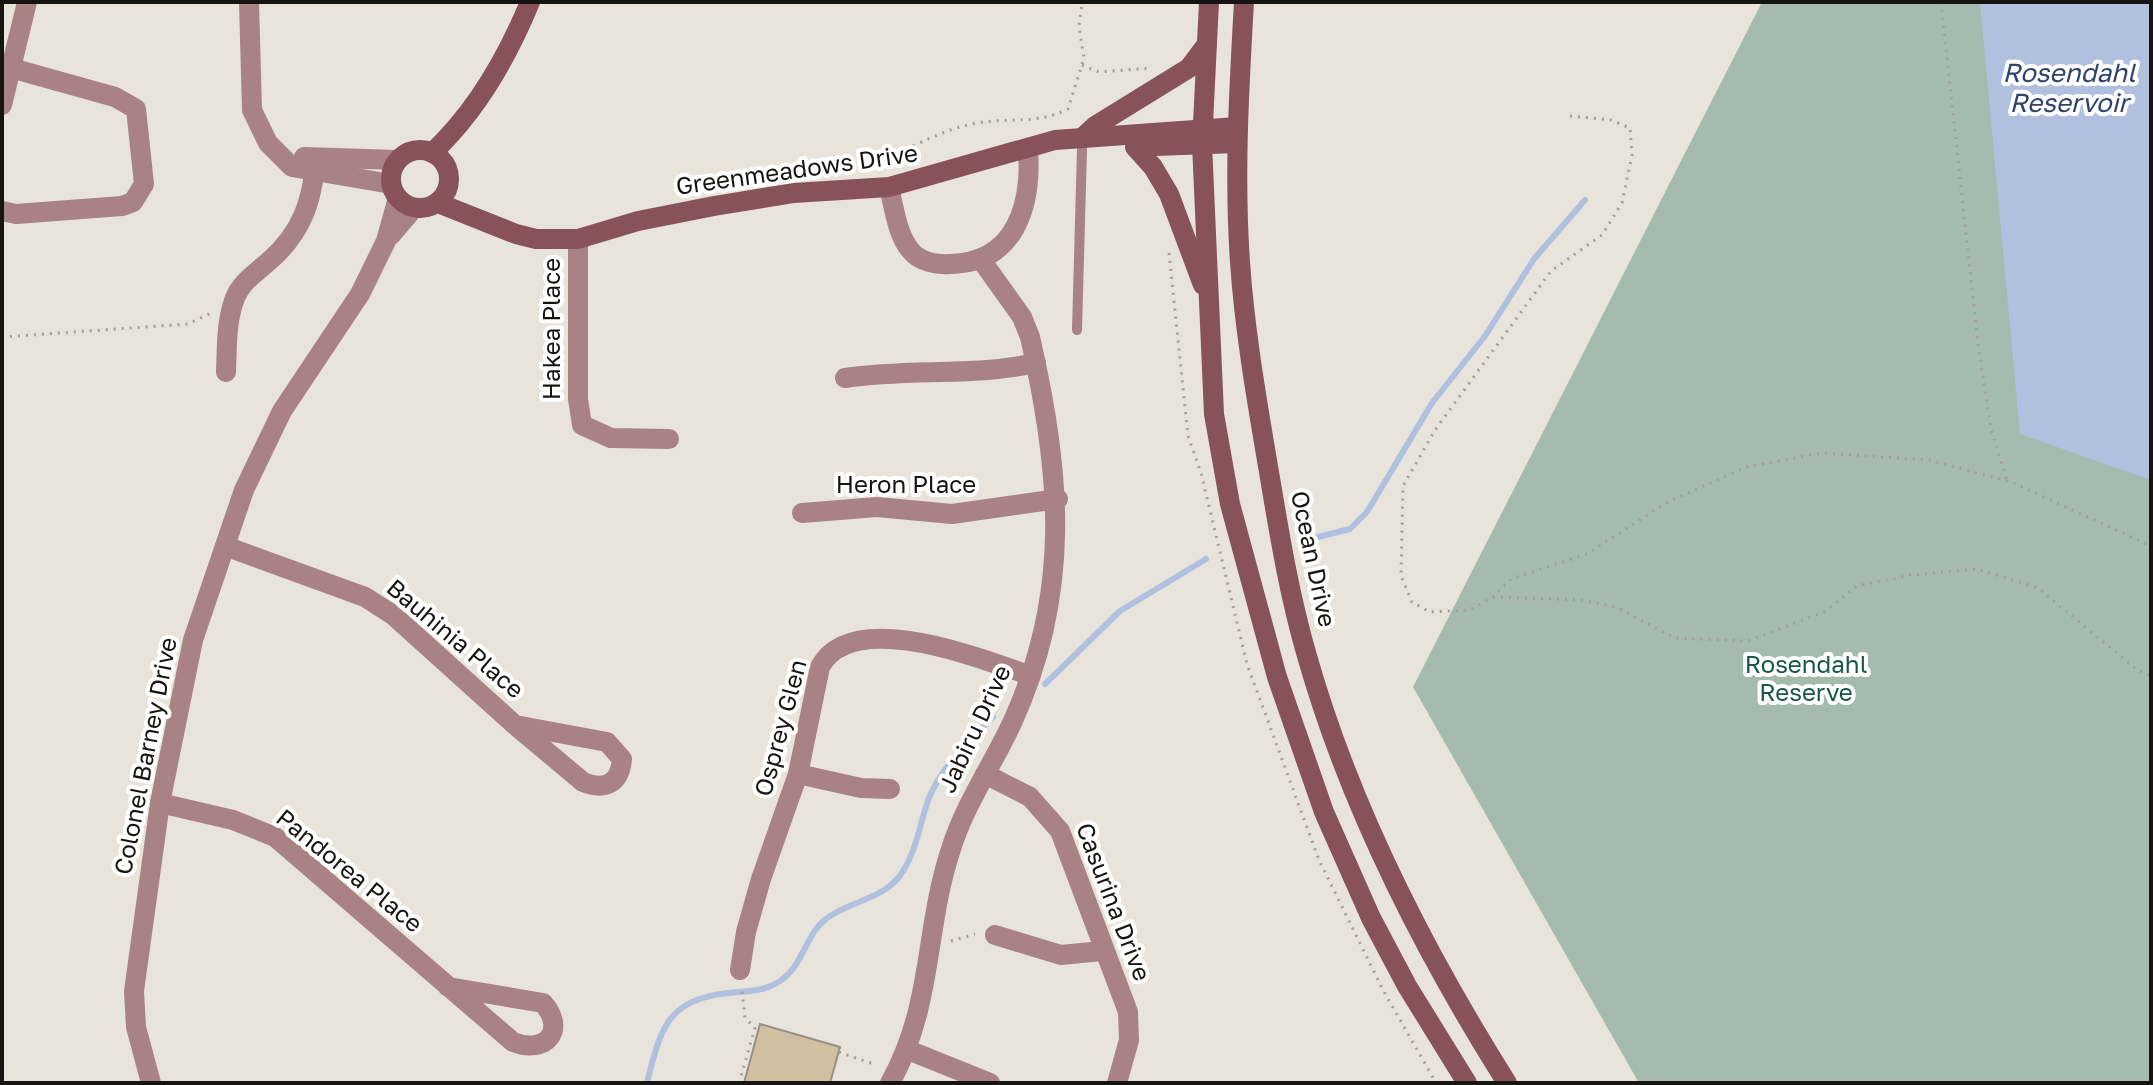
<svg xmlns="http://www.w3.org/2000/svg" width="2153" height="1085" viewBox="0 0 2153 1085" font-family="'Golos Text',sans-serif">
  <rect width="100%" height="100%" fill="#e8e4db"/>
  <polygon fill="#a6bbb0" points="1762,2 2151,2 2151,1083 1639,1083 1413,687"/>
  <polygon fill="#b1c0de" points="1980,2 2151,2 2151,480 2020,434"/>
  <g fill="none" stroke-linecap="round" stroke-linejoin="round">
    <g stroke="#b1c0de" stroke-width="6">
      <polyline points="1314,538 1350,529 1367,512 1432,403 1485,336 1534,259 1585,200"/>
      <polyline points="1045,684 1120,611 1206,559"/>
      <path d="M647,1083C662,1020 671,997 739,992C755,991 771,989 784,978C803,963 807,933 826,919C849,901 879,901 899,877C917,853 919,824 929,798C941,768 970,739 993,717"/>
    </g>
  </g>
  <polygon fill="#d0c0a1" stroke="#949088" stroke-width="2" points="760,1024 840,1047 830,1083 744,1083"/>
  <g fill="none" stroke-linecap="round" stroke-linejoin="round">
    <g stroke="#a29f98" stroke-width="3" stroke-dasharray="2 6" stroke-linecap="butt">
      <polyline points="1941,2 1978,344 1991,429 2007,481"/>
      <polyline points="1082,65 1099,72 1152,68"/>
      <polyline points="1570,116 1611,120 1630,128 1632,155 1622,203 1602,235 1551,271 1435,430 1403,486 1401,576 1412,602 1430,612 1469,610 1493,597 1511,579 1587,554 1666,503 1746,467 1822,453 1929,460 2011,482 2151,546"/>
      <path d="M913,146C934,136 954,127 977,123C1011,117 1036,125 1068,109L1084,58L1079,27L1082,2"/>
      <polyline points="1169,253 1188,436 1201,473 1247,664 1319,860 1383,990 1436,1083"/>
      <polyline points="2,337 188,324 211,313"/>
      <polyline points="1493,597 1581,600 1616,607 1675,638 1748,641 1824,612 1857,586 1911,575 1977,569 2038,588 2136,669 2151,676"/>
      <polyline points="951,941 975,934"/>
      <polyline points="839,1052 876,1065"/>
      <polyline points="739,1083 755,1028 745,1018 742,990"/>
    </g>
    <polyline stroke="#a88285" stroke-width="10" points="1077,330 1082,149"/>
    <g stroke="#a88285" stroke-width="20">
      <polyline points="249,2 252,110 268,143 292,167 391,184"/>
      <polyline points="2,105 27,2"/>
      <polyline points="304,157 398,160"/>
      <path d="M889,187C894,207 897,235 911,251C920,262 937,265 950,264C1016,263 1032,205 1028,149"/>
      <polyline points="2,211 16,214 122,206 133,202 144,184 136,109 115,97 11,68"/>
      <polyline points="391,235 414,208"/>
      <polyline points="578,239 578,399 582,425 611,438 669,439"/>
      <path d="M226,372C227,348 226,321 235,298C241,282 256,273 268,262C302,233 312,202 316,158"/>
      <path d="M845,378C909,368 973,377 1036,363"/>
      <polyline points="802,513 877,507 952,514 1058,499"/>
      <path d="M225,546L365,597L393,615L515,725L607,742L622,759C620,783 606,791 583,782L515,725"/>
      <polyline points="798,774 861,788 890,789"/>
      <polyline points="985,774 1030,797 1060,831 1128,1012 1129,1040 1117,1083"/>
      <path d="M160,803L233,820L275,837L513,1042C546,1055 567,1030 543,1003L448,987"/>
      <polyline points="995,935 1061,955 1102,951"/>
      <path d="M740,970L746,932L761,879L798,774L820,667C852,607 981,659 1029,675"/>
      <polyline points="908,1050 990,1083"/>
      <polyline points="151,1083 136,1027 134,991 160,803 193,640 244,490 282,411 360,294 386,241 398,198"/>
      <path d="M890,1083C934,1004 924,930 951,849C965,804 992,766 1012,723C1072,592 1061,473 1030,337L1022,317L982,261"/>
    </g>
    <g stroke="#875258" stroke-width="20">
      <polyline points="1209,2 1202,144 1214,414 1230,504 1277,677 1324,812 1371,918 1407,986 1467,1083"/>
      <path d="M1244,2C1239,89 1234,175 1240,262C1245,335 1258,407 1270,478C1280,538 1290,598 1307,656C1349,804 1425,953 1507,1083"/>
      <polyline points="1082,138 1095,126 1189,68 1207,44"/>
      <polyline points="1155,146 1237,143"/>
      <polyline points="1135,147 1153,167 1169,194 1203,285"/>
      <circle cx="420" cy="179" r="29"/>
      <path d="M432,153C476,112 507,58 530,2"/>
      <polyline points="438,203 516,234 536,239 578,239 638,221 714,206 794,193 889,187 1055,140 1237,127"/>
    </g>
  </g>
  <g text-anchor="middle" stroke-width="8" stroke-linejoin="round" paint-order="stroke">
    <g font-size="24" fill="#161411" stroke="#fff">
      <text transform="translate(797 170) rotate(-8)" y="8">Greenmeadows Drive</text>
      <text transform="translate(552 329) rotate(-90)" y="8">Hakea Place</text>
      <text x="906" y="493">Heron Place</text>
      <text transform="translate(1313 559) rotate(78)" y="8">Ocean Drive</text>
      <text transform="translate(455 639) rotate(40)" y="8">Bauhinia Place</text>
      <text transform="translate(781 728) rotate(-75)" y="8">Osprey Glen</text>
      <text transform="translate(975 729) rotate(-65)" y="8">Jabiru Drive</text>
      <text transform="translate(146 756) rotate(-79)" y="8">Colonel Barney Drive</text>
      <text transform="translate(349 871) rotate(39)" y="8">Pandorea Place</text>
      <text transform="translate(1113 902) rotate(69)" y="8">Casurina Drive</text>
    </g>
    <g font-size="24" fill="#185740" stroke="#fff">
      <text x="1806" y="673">Rosendahl<tspan x="1806" dy="28">Reserve</tspan></text>
    </g>
    <g font-size="26" font-style="italic" fill="#2f436c" stroke="#fff">
      <text x="2069" y="82">Rosendahl<tspan x="2069" dy="30">Reservoir</tspan></text>
    </g>
  </g>
  <rect width="2153" height="1085" fill="none" stroke="#161411" stroke-width="8"/>
</svg>
